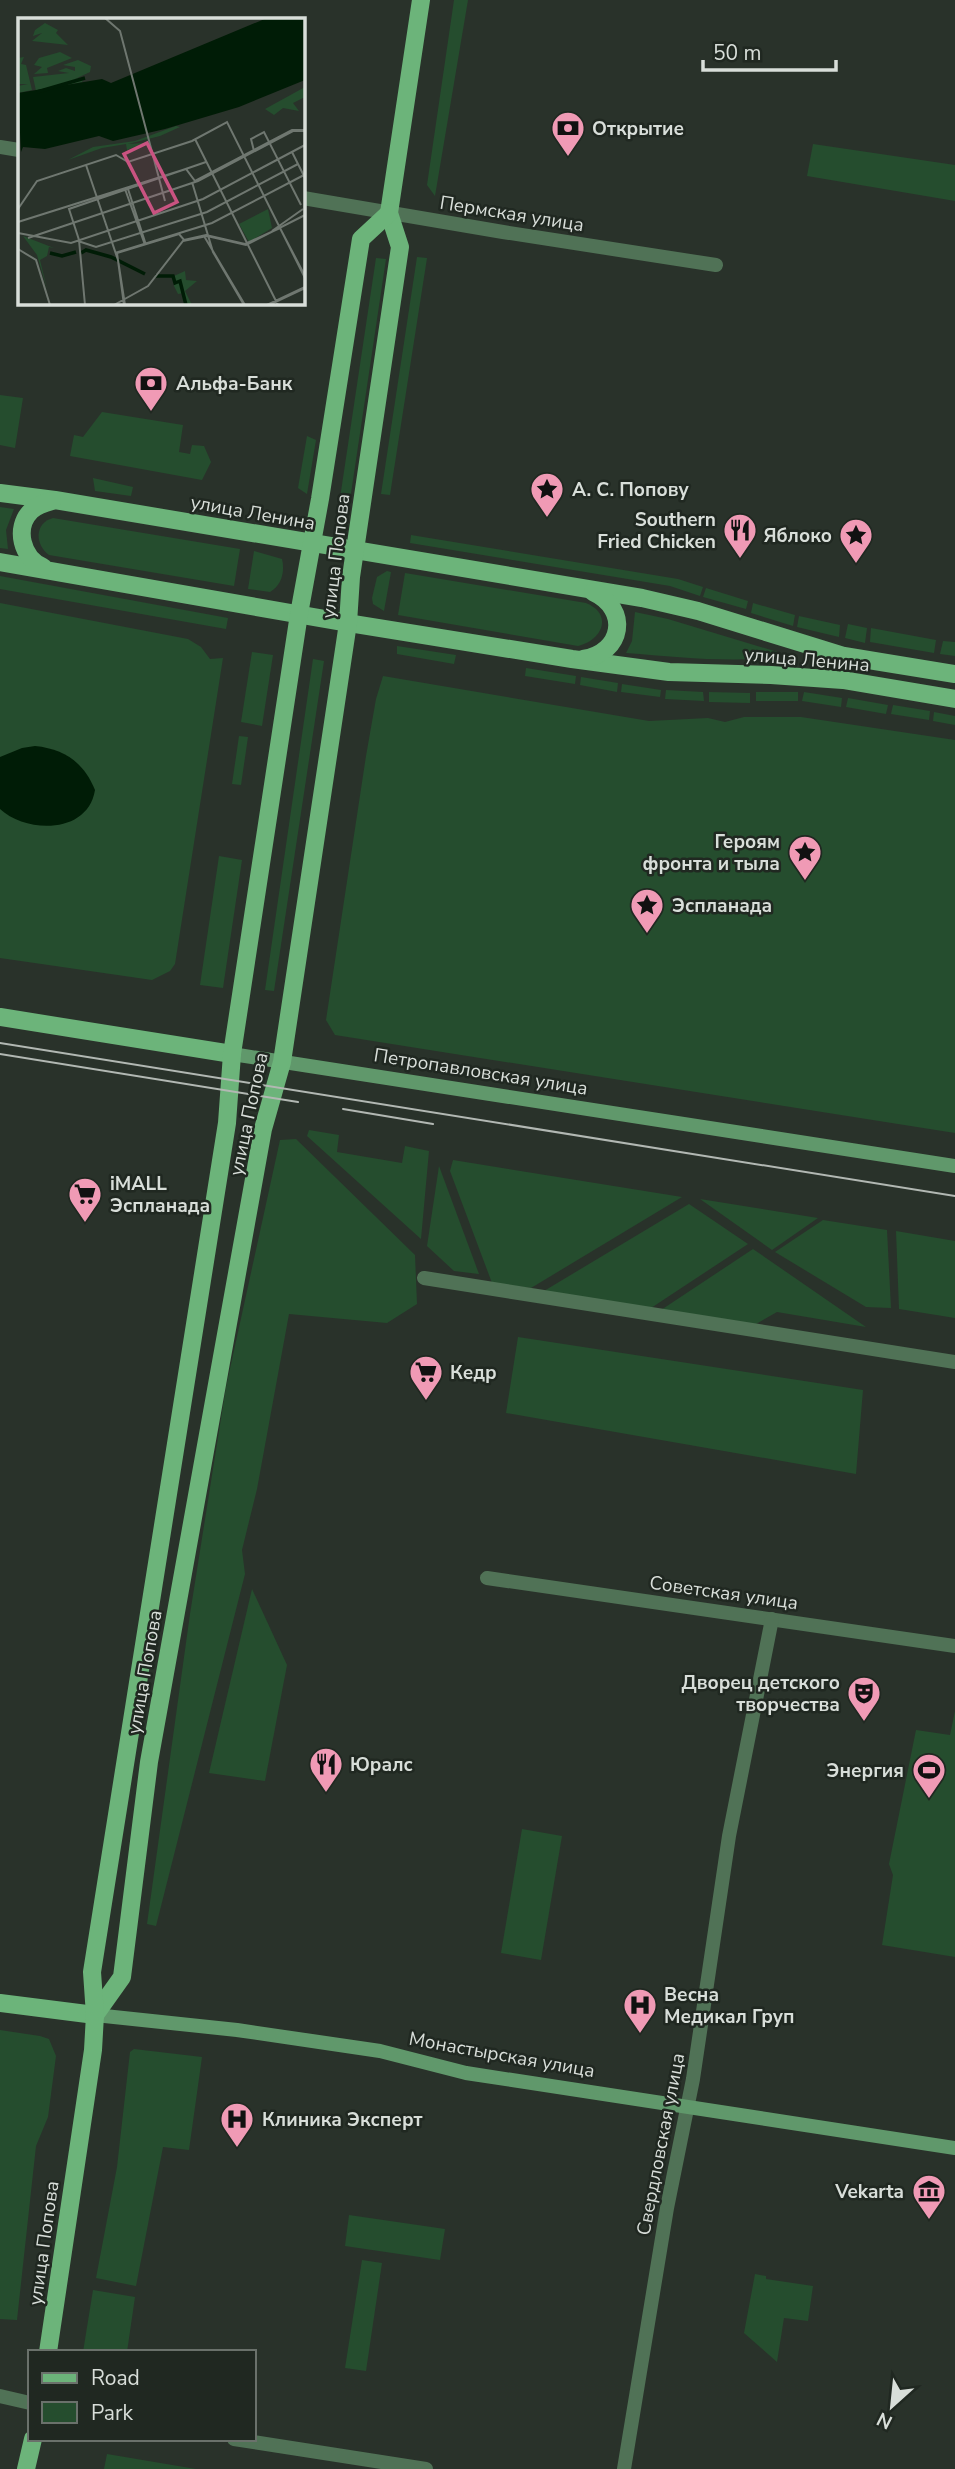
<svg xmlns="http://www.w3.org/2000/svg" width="955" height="2469" viewBox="0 0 955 2469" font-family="'Nunito Sans',sans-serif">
  <rect width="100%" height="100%" fill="#29322a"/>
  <g fill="#254d2e">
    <polygon points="454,0 468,0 435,196 427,185"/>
    <polygon points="813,144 955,165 955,201 807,176"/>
    <polygon points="417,257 427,258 390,495 381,494"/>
    <polygon points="376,258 386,259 350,500 340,498"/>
    <polygon points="0,395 23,398 15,448 0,445"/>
    <polygon points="102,412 183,425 179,452 190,454 192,445 204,446 211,462 202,480 70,456 74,435 83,437"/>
    <polygon points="307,436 316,440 307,494 298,488"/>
    <polygon points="93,478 133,487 131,496 95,491"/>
    <polygon points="0,507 14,509 6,530 8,549 0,548"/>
    <path d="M53,518L240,549L234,586L49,555C35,545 34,523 53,518Z"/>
    <polygon points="411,535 678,579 703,587 700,596 670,586 410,543"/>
    <path d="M254,551L282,559C285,571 282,585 270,592L248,589Z"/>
    <polygon points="387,571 391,572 384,611 373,604 372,598 377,577"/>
    <path d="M405,573L586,603C613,614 603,640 578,646L398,615Z"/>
    <polygon points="0,576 228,618 226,629 0,589"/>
    <polygon points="706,588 748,601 746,609 703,597"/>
    <polygon points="0,603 188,639 201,647 210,659 223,658 175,964 170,971 152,980 0,958"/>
    <polygon points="753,603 795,615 793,626 751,613"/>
    <path d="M635,612L668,619L781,653L780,657C729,663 678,657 626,653L632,641Z"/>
    <polygon points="799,616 840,625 839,637 797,627"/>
    <polygon points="848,624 867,628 865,643 845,638"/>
    <polygon points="871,628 936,640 934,653 870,642"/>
    <polygon points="943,641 955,642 955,656 940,654"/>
    <polygon points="397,646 456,655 454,664 397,654"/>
    <polygon points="252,652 273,655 262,726 241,722"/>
    <polygon points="313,659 324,661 274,991 265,990"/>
    <polygon points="526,668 576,676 575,684 525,676"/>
    <polygon points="383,676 649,721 708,718 725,722 744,717 801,717 955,740 955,1133 335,1035 326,1020 366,756 376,699"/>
    <polygon points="581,677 618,683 617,692 580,685"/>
    <polygon points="622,684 661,690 660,697 621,692"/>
    <polygon points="666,690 703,692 704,701 665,699"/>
    <polygon points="709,692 750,693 750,703 709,702"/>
    <rect x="756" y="692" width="42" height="9"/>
    <polygon points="804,692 842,698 841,707 802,701"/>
    <polygon points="848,698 888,705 886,714 846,707"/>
    <polygon points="893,705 930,711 929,720 891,714"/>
    <polygon points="934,712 955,716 955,725 933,721"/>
    <polygon points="239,736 248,737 241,785 232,784"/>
    <polygon points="219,856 242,860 223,988 200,985"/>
    <polygon points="309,1130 339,1135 337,1152 402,1163 405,1146 429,1151 421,1239 307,1136"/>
    <polygon points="296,1139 415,1255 417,1304 387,1323 289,1314 257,1489 242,1550 245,1574 156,1926 147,1924 190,1614 226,1387 280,1140"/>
    <polygon points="453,1160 682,1197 531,1288 492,1283 450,1171"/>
    <polygon points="439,1166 479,1274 454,1271 427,1246"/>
    <polygon points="700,1199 818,1218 772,1250"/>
    <polygon points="689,1204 748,1244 651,1308 544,1291"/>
    <polygon points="823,1220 887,1230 891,1308 866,1307 775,1252"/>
    <polygon points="896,1231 955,1241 955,1318 899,1309"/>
    <polygon points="753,1249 866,1327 777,1312 756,1324 661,1310"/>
    <polygon points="518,1337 863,1390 856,1474 506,1413"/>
    <polygon points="252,1589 287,1665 265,1781 209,1773"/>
    <polygon points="955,1711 955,1957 882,1945 893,1875 889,1864 916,1730 950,1735"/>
    <polygon points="522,1829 562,1836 541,1960 501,1953"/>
    <polygon points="0,2030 40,2036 49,2039 56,2056 48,2117 36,2146 17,2320 0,2319"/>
    <polygon points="134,2049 202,2057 189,2150 163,2147 136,2286 96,2278 117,2167 130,2052"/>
    <polygon points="349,2215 445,2229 440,2260 345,2246"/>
    <polygon points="362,2260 382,2263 366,2371 345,2368"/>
    <polygon points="755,2274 766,2276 766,2279 813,2286 808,2321 784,2318 777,2362 744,2333"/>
    <polygon points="93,2290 135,2297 127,2352 83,2352"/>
    <polygon points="107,2454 196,2469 104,2469"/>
  </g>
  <path fill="#001c06" d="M35,746C65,749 84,763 95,790C88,834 27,834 0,809V757L22,748Z"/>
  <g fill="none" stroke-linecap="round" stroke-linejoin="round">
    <g stroke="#507256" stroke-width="14">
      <polyline points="0,147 19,150"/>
      <polyline points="303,198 503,232 716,265"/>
      <polyline points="424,1278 955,1362"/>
      <polyline points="487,1578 955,1646"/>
      <polyline points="0,2396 30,2403"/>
      <polyline points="234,2439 426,2469"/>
      <polyline points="624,2469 667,2208 693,2079 729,1836 772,1619"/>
    </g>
    <g stroke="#60986b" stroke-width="14">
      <polyline points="232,1054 955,1166"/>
      <polyline points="95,2015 237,2030 380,2051 466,2073 955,2148"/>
    </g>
    <g stroke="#6cb47a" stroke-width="18">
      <polyline points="0,493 55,500 642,598 698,611 844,656 955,674"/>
      <polyline points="0,562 348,623 572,659 669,672 771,675 843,680 955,699"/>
      <path d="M43,567C22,558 14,528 31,511C37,505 44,503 52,501"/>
      <path d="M583,659C623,653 630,609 593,592"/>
      <polyline points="0,1017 232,1054"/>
      <polyline points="0,2003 95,2015"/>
      <polyline points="95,2015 122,1977 149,1762 263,1129 282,1062 348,623 351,577 400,247 389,213 421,0"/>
      <polyline points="48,2352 93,2050 95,2015 92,1972 227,1123 232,1054 299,614 320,499 361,239 389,213"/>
      <polyline points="26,2469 33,2439"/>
    </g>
    <g stroke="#b2b8b3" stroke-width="2">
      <polyline points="0,1043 955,1196"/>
      <polyline points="0,1054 298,1102"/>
      <polyline points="343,1109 433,1124"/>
    </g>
  </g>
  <defs>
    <symbol id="bank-pin" viewBox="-11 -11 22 30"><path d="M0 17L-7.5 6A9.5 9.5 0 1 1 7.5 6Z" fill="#f09ab5" stroke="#202821"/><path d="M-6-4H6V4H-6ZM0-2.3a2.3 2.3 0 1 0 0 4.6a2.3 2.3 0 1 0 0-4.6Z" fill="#111"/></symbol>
    <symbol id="sight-pin" viewBox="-11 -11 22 30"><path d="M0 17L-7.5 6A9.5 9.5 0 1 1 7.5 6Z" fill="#f09ab5" stroke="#202821"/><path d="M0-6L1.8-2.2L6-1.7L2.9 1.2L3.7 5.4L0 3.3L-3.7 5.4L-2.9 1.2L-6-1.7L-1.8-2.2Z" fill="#111"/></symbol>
    <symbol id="restaurant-pin" viewBox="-11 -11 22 30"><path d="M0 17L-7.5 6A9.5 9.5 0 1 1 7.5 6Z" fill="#f09ab5" stroke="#202821"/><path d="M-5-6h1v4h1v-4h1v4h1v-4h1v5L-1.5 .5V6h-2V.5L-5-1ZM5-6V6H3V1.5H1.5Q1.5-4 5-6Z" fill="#111"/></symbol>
    <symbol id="supermarket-pin" viewBox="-11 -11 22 30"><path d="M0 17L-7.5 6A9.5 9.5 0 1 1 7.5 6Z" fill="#f09ab5" stroke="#202821"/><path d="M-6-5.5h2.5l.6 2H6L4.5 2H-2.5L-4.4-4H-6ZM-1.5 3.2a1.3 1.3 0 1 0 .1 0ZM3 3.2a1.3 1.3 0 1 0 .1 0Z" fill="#111"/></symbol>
    <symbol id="theatre-pin" viewBox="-11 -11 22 30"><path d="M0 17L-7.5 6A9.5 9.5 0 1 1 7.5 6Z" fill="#f09ab5" stroke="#202821"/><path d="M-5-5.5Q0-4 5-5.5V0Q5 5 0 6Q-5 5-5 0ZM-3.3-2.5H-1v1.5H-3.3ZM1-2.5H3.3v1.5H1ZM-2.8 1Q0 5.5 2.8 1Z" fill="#111"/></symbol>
    <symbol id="stadium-pin" viewBox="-11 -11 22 30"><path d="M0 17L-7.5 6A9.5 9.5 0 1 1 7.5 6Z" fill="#f09ab5" stroke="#202821"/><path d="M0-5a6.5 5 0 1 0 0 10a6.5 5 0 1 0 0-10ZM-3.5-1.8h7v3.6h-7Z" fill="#111"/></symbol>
    <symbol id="hospital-pin" viewBox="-11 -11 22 30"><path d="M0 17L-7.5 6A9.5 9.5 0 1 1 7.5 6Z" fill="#f09ab5" stroke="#202821"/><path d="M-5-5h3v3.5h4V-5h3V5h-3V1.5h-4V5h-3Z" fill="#111"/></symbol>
    <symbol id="museum-pin" viewBox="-11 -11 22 30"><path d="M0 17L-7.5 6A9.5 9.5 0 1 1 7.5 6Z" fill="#f09ab5" stroke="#202821"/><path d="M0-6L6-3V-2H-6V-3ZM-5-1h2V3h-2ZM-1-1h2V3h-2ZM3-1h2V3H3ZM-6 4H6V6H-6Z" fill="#111"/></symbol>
  </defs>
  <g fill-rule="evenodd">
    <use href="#bank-pin" x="549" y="109" width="38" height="52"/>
    <use href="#bank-pin" x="132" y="364" width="38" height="52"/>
    <use href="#sight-pin" x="528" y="470" width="38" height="52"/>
    <use href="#restaurant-pin" x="721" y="511" width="38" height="52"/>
    <use href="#sight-pin" x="837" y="516" width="38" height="52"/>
    <use href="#sight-pin" x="786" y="833" width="38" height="52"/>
    <use href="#sight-pin" x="628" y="886" width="38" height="52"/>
    <use href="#supermarket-pin" x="66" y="1175" width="38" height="52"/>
    <use href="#supermarket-pin" x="407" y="1353" width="38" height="52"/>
    <use href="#theatre-pin" x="845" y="1674" width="38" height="52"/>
    <use href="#restaurant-pin" x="307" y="1745" width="38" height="52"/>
    <use href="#stadium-pin" x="910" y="1751" width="38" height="52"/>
    <use href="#hospital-pin" x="621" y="1986" width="38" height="52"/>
    <use href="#hospital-pin" x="218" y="2100" width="38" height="52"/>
    <use href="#museum-pin" x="910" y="2172" width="38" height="52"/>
  </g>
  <g text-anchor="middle" stroke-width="5" stroke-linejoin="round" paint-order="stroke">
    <g font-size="19" font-weight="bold" fill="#d8ded9" stroke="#202821" text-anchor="start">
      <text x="592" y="135">Открытие</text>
      <text x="176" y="390">Альфа-Банк</text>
      <text x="572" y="496">А. С. Попову</text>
      <text x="716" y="526" text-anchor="end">Southern<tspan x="716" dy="22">Fried Chicken</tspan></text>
      <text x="832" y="542" text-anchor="end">Яблоко</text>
      <text x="780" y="848" text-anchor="end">Героям<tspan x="780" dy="22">фронта и тыла</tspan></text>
      <text x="672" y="912">Эспланада</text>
      <text x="110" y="1190">iMALL<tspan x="110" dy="22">Эспланада</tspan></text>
      <text x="450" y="1379">Кедр</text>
      <text x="840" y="1689" text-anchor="end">Дворец детского<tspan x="840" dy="22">творчества</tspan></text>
      <text x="350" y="1771">Юралс</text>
      <text x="904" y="1777" text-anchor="end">Энергия</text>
      <text x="664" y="2001">Весна<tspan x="664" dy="22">Медикал Груп</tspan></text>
      <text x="262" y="2126">Клиника Эксперт</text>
      <text x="904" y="2198" text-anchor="end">Vekarta</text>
    </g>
    <g font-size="19" fill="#d8ded9" stroke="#202821">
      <text transform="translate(512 213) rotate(9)" y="7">Пермская улица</text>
      <text transform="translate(253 512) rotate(10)" y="7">улица Ленина</text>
      <text transform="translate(335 556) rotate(-83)" y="7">улица Попова</text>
      <text transform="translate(807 659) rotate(5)" y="7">улица Ленина</text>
      <text transform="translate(481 1071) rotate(9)" y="7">Петропавловская улица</text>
      <text transform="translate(248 1114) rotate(-78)" y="7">улица Попова</text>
      <text transform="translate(724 1592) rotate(8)" y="7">Советская улица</text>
      <text transform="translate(144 1672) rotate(-80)" y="7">улица Попова</text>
      <text transform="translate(502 2054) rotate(10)" y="7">Монастырская улица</text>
      <text transform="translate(660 2144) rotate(-79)" y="7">Свердловская улица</text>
      <text transform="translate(43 2243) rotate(-82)" y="7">улица Попова</text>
    </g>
  </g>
  <g transform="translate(18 18)">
    <rect width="287" height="287" fill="#29322a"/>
    <path d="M27,5L40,12L38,15L50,27L14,23L24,15L15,18L17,12ZM42,34L54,40L29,50L30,55L16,56L24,49L16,47L21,40ZM6,39L3,46L8,47L14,72L0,75V68L10,66H0V40ZM60,42L73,48L72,54L57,61L66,59L64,64L18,73L15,59L51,55L40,53L48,50L57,53V49L45,47ZM287,69V79L275,85L281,93L265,90L256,97L247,91ZM158,108L162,109L142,118L110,126L127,125L109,132L108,126L84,130L50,142L75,129L117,123ZM250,191L254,210L231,224L221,206ZM5,218L36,230L31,229L29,238L22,242L29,271L19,237ZM167,253L168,262L179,263L167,273L174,287H168L165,275L160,276L156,268V258Z" fill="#254d2e"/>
    <path d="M249,0H287V62L221,89L147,111L95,123L81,118L27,131L5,129L3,134L0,75L84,61L93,65Z" fill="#001c06"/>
    <path fill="none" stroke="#001c06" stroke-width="3.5" d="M19,74L67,60M32,235L44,238L58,234M63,235L68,232L93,239L127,256M137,258H155L157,265L162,263L168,287"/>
    <path fill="none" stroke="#6f7770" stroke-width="2" d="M87,0L102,13L147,183M177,121L260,287M236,133L233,121L246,114L283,187M274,134L287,160M68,147L100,242L107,287M174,164L195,234L226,287M107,171L127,227M110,171L128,227M0,191L19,163L98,137L110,144L174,123L209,104L287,260M0,204L168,151L177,163L274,112H287M254,213L285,191M0,215L53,225L185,181L287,127M186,218L227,287M10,220L180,163L275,113H287M60,223L78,229L189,194L280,146M0,231L18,242L32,287M97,235L194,205L286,157M67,287L61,222L51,191L188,144M96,287L130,268L165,223L189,218L228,227L287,197M106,287L99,235L161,216L166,222L188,217L227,226L262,210L287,258M249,287L287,269M251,287L287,270"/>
    <path fill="#c95381" fill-opacity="0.15" stroke="#c95381" stroke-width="3.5" d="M129,125L159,184L136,195L106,136Z"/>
    <rect width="287" height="287" fill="none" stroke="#d8ded9" stroke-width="3.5"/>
  </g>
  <rect x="28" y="2350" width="228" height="91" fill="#202821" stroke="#6a716b" stroke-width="2"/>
  <rect x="42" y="2373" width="35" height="10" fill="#6cb47a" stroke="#6a716b" stroke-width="2"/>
  <text x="91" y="2385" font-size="21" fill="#d8ded9">Road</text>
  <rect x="42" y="2402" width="35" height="21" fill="#254d2e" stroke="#6a716b" stroke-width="2"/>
  <text x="91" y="2420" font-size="21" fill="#d8ded9">Park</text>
  <g transform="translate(892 2406) rotate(207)" stroke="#202821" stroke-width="5" paint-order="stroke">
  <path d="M0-5L12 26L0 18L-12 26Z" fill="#d8ded9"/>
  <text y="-10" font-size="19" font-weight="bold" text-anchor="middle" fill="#d8ded9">N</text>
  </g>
  <path d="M703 60v10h133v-10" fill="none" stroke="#d8ded9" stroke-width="3.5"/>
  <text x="713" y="60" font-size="21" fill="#d8ded9" stroke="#202821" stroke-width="5" paint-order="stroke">50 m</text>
</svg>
